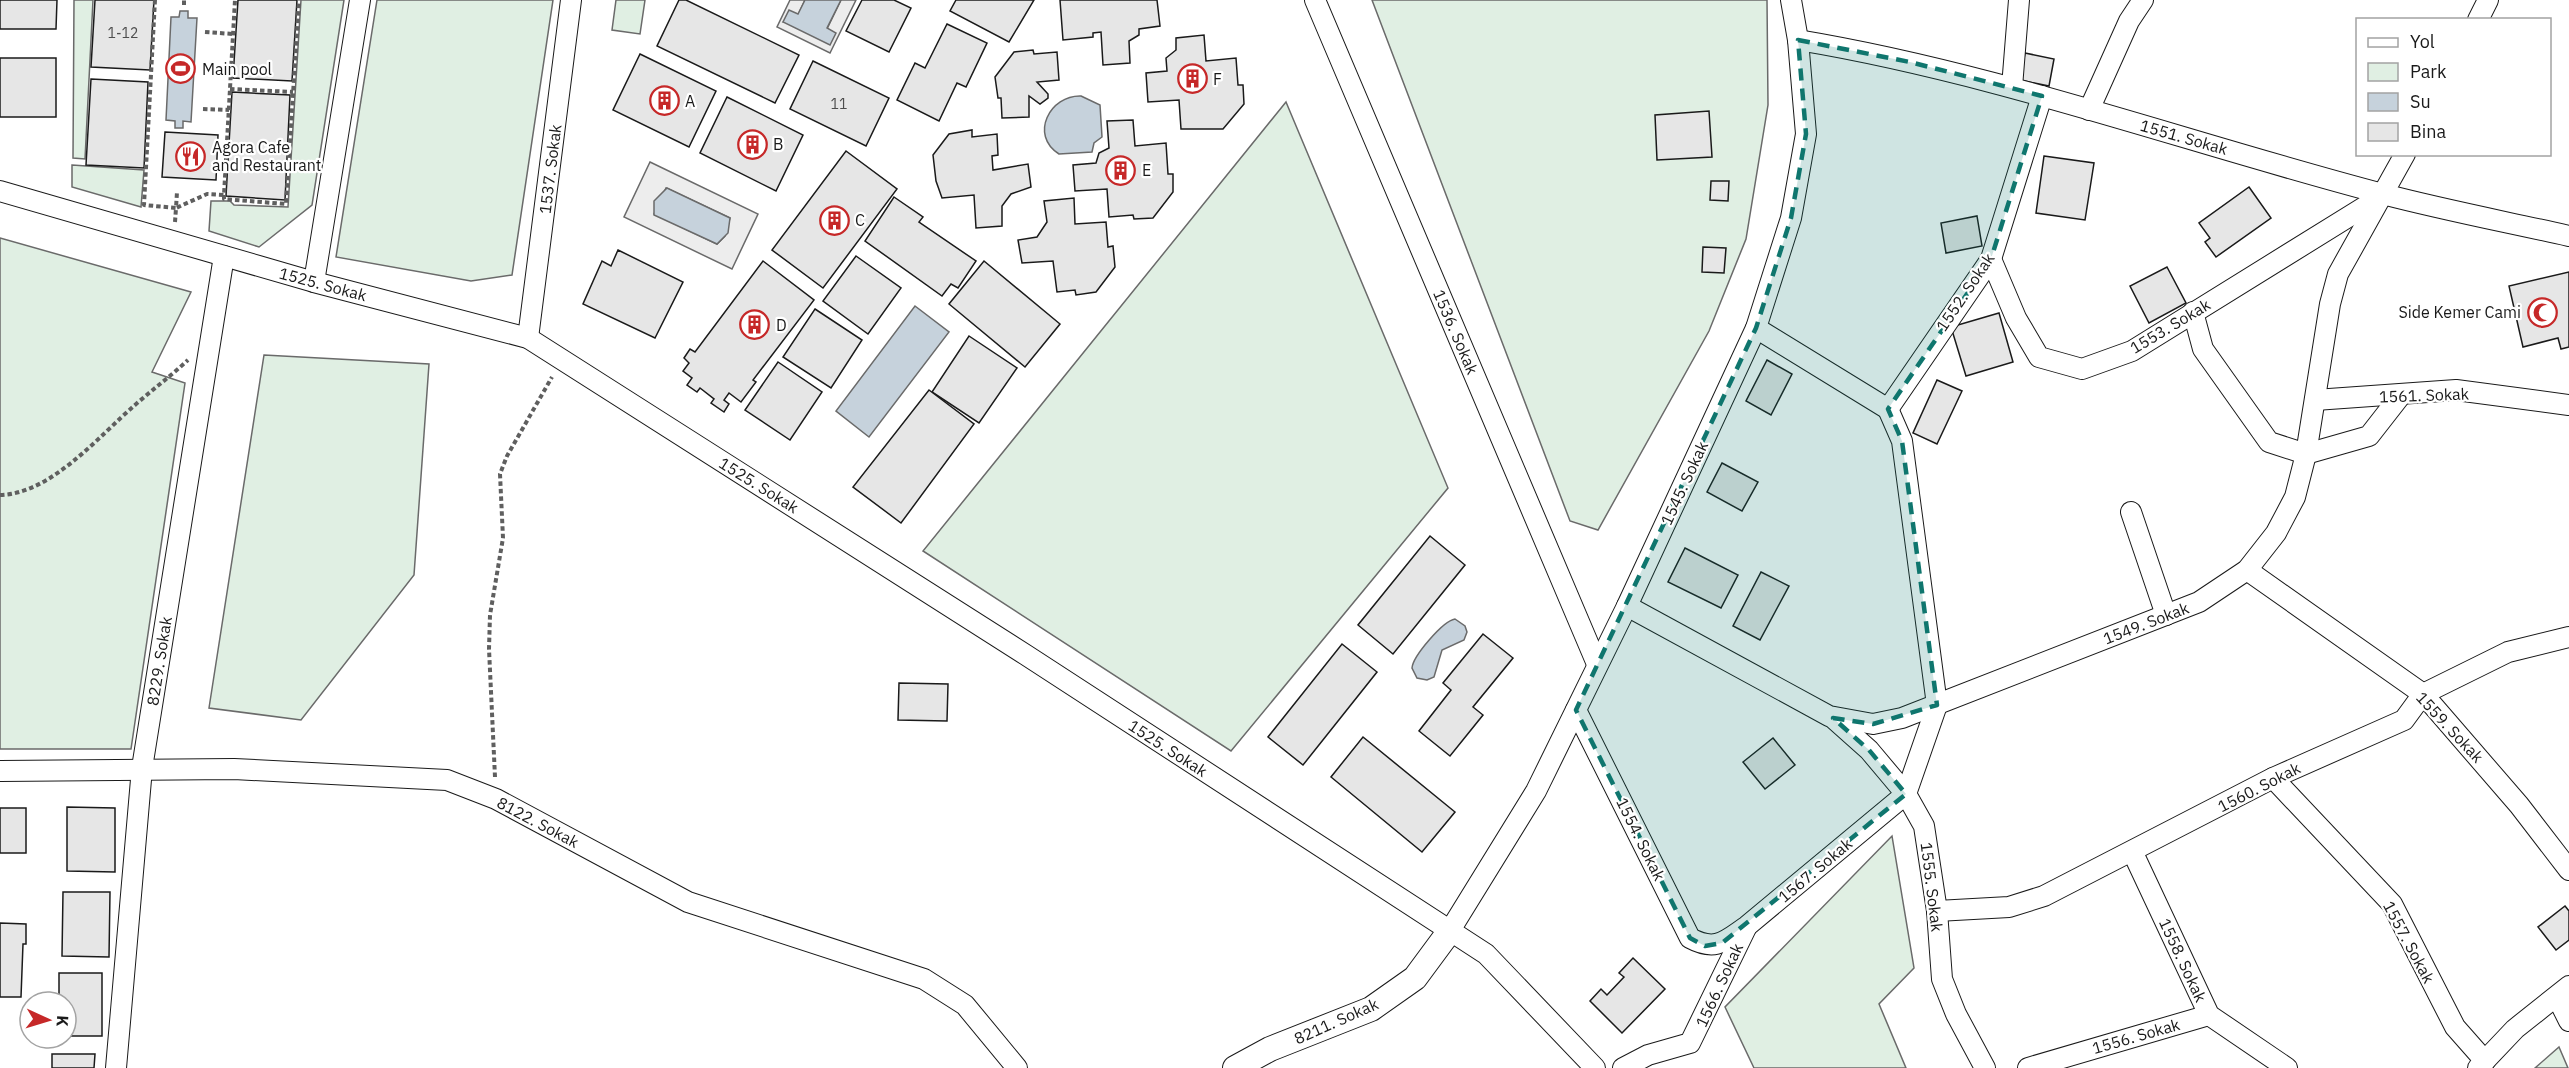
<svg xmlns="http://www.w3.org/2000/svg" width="2569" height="1068" viewBox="0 0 2569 1068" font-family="'IBM Plex Sans',sans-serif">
  <rect width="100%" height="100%" fill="#fff"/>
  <g fill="#e0efe3" stroke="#6a6a6a" stroke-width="1.5">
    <polygon points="74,0 93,0 85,159 73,158"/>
    <polygon points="301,0 344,0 312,205 259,247 209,231 211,201 230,201 234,205 288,207"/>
    <polygon points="377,0 553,0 512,275 471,281 336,257"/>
    <polygon points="616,0 645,0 640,34 612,30"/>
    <polygon points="1372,0 1767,0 1768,105 1746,239 1709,331 1598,530 1570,521"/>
    <polygon points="1286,102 1448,488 1231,751 923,551"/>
    <polygon points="72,165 144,170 141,207 72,187"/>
    <polygon points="0,238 191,292 152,372 185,383 131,749 0,749"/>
    <polygon points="264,355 429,364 414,575 301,720 209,708"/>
    <polygon points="1892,836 1914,968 1879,1004 1906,1068 1754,1068 1725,1007"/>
    <polygon points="2559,1047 2568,1068 2535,1068"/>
  </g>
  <g fill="#ededed" stroke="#6a6a6a" stroke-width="1.5" fill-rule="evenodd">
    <polygon points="790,0 805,0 798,15 784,22 827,29 841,0 856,0 830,53 777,27"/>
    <path d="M650,162L758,214L732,269L624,217ZM666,188L730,218L725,236L717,244L654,214Z"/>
  </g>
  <g fill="#c6d2dc" stroke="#6a6a6a" stroke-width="1.5">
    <polygon points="805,0 841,0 827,28 836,33 830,45 783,22 789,10 798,14"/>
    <polygon points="180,11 188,11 188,18 197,18 191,122 183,121 183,128 175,128 175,121 166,120 171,17 179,17"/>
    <path d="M1081,96L1100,105L1102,137L1094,143L1092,152L1059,154C1029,135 1050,95 1081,96Z"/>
    <polygon points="667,188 730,218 728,233 717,244 654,215 654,201"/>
    <polygon points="915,306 949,332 869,437 836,411"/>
    <path d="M1455,619L1465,626L1467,632L1464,640L1442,650L1434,677L1427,680L1417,678L1412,668C1413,656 1443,621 1455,619Z"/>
  </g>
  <g fill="#e6e6e6" stroke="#1a1a1a" stroke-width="1.5">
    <polygon points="0,0 57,0 56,29 0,29"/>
    <polygon points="95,0 154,0 150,70 91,67"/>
    <polygon points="238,0 297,0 292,81 233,78"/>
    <polygon points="679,0 686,0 799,55 775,103 657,46"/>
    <polygon points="862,0 894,0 911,8 889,52 846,31"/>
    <polygon points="956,0 1034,0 1009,42 950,11"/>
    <polygon points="1060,0 1157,0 1160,26 1139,29 1139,35 1129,41 1130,63 1103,65 1101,32 1093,33 1093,37 1063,40"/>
    <polygon points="947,24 987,43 966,87 957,83 939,121 897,100 915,63 925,68"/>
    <polygon points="1204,35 1206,61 1236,58 1238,85 1243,85 1244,104 1223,129 1181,129 1179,100 1148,102 1146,73 1167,71 1166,58 1176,50 1176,38"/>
    <polygon points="1033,50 1034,54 1057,52 1059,80 1037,82 1048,94 1048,98 1040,104 1029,96 1029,117 1002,118 1001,98 998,98 995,77 1014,52"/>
    <polygon points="2025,53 2054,59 2049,86 2020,80"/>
    <polygon points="640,54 716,91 689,147 613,110"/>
    <rect x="0" y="58" width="56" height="59"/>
    <polygon points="813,61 889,98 866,146 790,109"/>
    <polygon points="91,79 148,82 144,168 86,165"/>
    <polygon points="232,92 290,95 285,200 226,196"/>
    <polygon points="727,97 803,135 776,191 700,153"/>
    <polygon points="1709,111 1712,157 1657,160 1655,115"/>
    <polygon points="1133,120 1135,146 1166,143 1168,174 1173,174 1173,192 1153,218 1134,219 1133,215 1109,217 1107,189 1075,191 1073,165 1096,163 1099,153 1109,148 1107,121"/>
    <polygon points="972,130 972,137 997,134 998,155 992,156 993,170 1028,164 1031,187 1011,194 1002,206 1002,226 976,228 974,195 942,198 936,181 933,155 949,134"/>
    <polygon points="165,132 218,135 216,180 162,177"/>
    <polygon points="846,151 897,189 823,288 772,250"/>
    <polygon points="2044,156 2094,163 2085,220 2036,213"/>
    <polygon points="1711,181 1729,181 1728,201 1710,200"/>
    <polygon points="2249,187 2271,218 2216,257 2205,242 2210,238 2199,223"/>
    <polygon points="894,197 923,217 919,222 976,261 958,288 951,284 942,296 865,241"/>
    <polygon points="1074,198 1075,224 1106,222 1108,247 1113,246 1115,267 1096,292 1076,295 1075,290 1057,292 1053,261 1022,263 1018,240 1037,237 1047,222 1044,201"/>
    <polygon points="1977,216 1982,246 1946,253 1941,223"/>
    <polygon points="1703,247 1726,248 1724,273 1702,272"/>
    <polygon points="618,250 683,282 655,338 583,304 602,261 611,266"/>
    <polygon points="856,256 901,288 868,334 823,301"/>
    <polygon points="763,261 814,300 753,380 756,382 741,402 729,393 724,400 729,404 724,412 711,403 714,399 700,388 697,392 687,385 692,378 683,371 689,363 684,358 690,349 695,352"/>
    <polygon points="984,261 1060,324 1025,367 949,304"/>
    <polygon points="2167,267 2186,303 2149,323 2130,286"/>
    <polygon points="2569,272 2569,347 2561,349 2558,338 2523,347 2509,286"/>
    <polygon points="815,309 862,340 831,388 783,357"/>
    <polygon points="1999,313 2013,362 1966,376 1951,327"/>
    <polygon points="969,336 1017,368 979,423 932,392"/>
    <polygon points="1767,360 1792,374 1771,415 1746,401"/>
    <polygon points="778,362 822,392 790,440 745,410"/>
    <polygon points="1937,380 1962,391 1937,444 1913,433"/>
    <polygon points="929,390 974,424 901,523 853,487"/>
    <polygon points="1722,463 1758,482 1742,511 1707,492"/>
    <polygon points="1430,536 1465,565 1393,654 1358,625"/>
    <polygon points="1685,548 1738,575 1721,608 1668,582"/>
    <polygon points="1761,572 1789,586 1760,640 1733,626"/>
    <polygon points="1483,634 1513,658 1473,707 1483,715 1450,756 1419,731 1451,690 1443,683"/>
    <polygon points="1342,644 1377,672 1303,765 1268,737"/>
    <polygon points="899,683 948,684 947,721 898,720"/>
    <polygon points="1363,737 1455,812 1422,852 1331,777"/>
    <polygon points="1773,738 1795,765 1765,789 1743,762"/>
    <polygon points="67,807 115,808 115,872 67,871"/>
    <rect x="0" y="808" width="26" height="45"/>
    <polygon points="63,892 110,892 109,957 62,956"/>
    <polygon points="2565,906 2569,911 2569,940 2556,950 2538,927"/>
    <polygon points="0,923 26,924 26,944 23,944 21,997 0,997"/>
    <polygon points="1633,958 1665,989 1622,1033 1590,1001 1601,989 1607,995 1624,977 1619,973"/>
    <polygon points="59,973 102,973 102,1036 66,1036 66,1002 59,1002"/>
    <polygon points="52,1054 95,1054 94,1068 52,1068"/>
  </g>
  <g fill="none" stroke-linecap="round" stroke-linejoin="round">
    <defs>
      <g id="minor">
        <polyline points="1315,0 1597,664"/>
        <polyline points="2478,20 2488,0"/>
        <path d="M1798,40C1997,73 2188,143 2383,194C2444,210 2507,222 2569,236"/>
        <polyline points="2012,87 2019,0"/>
        <polyline points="2089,110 2129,21 2143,0"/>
        <polyline points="0,191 314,282 528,338 1026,655 1486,954 1595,1068"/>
        <polyline points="1991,259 2016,318 2039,357 2082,369 2132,351 2382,196"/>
        <polyline points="314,282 360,0"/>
        <polyline points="2193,312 2203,349 2269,442 2306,454 2369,436 2401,395"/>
        <polyline points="1756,328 1888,409 1991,259 2042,96"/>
        <polyline points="528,338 571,0"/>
        <polyline points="2315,400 2456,390 2569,405"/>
        <polyline points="1888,409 1902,441 1937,705 1906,794 1924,826 1937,911 1942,979 1956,1014 1985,1068"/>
        <polyline points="2131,512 2166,615"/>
        <polyline points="2247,570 2423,694 2519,805 2569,870"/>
        <polyline points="1627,606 1829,716 1873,724 1902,718 2199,602 2247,570 2276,533 2295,497 2306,454 2330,304 2338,274 2405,154"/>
        <path d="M1576,710L1690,938C1716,952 1725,941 1747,926L1906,794L1869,750L1832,717"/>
        <polyline points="0,771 234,769 447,780 496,799 688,902 924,979 965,1005 1017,1068"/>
        <polyline points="2273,778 2392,904 2455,1027 2485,1061"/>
        <polyline points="2133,853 2209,1015 2287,1068"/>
        <polyline points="1937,911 2009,907 2044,896 2273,778 2404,720 2423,694 2508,652 2569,637"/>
        <polyline points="1449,932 1536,791 1627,606 1756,328 1791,218 1806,134 1798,40 1791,0"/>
        <polyline points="2557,997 2569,1021"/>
        <polyline points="116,1068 142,768 224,256"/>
        <polyline points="1623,1068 1648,1055 1690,1043 1746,928"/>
        <polyline points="2028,1068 2209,1015"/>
        <polyline points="2478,1068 2515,1029 2569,986"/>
      </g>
      <polyline id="tertiary" points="1235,1068 1270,1049 1371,1009 1415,978 1449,932"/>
    </defs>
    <use href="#minor" stroke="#1a1a1a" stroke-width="22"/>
    <use href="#tertiary" stroke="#1a1a1a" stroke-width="26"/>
    <g stroke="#5f5f5f" stroke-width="4" stroke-dasharray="4.5 3" stroke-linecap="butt">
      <polyline points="155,0 144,205 176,208 177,192"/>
      <polyline points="184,5 184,0"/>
      <polyline points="205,32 233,34"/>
      <polyline points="204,70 231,72"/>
      <polyline points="230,89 293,92"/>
      <polyline points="203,109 229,110"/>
      <polyline points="224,195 224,199 286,204 299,0"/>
      <polyline points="175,222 176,208 207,194 224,195 235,0"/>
      <path d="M0,495C51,494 99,436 135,405C153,389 171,376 188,360"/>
      <polyline points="495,777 489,649 490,615 503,538 500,474 507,456 552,377"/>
    </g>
    <use href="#minor" stroke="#fff" stroke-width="20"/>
    <use href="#tertiary" stroke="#fff" stroke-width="24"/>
  </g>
  <path fill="#0f766e" fill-opacity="0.2" stroke="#0f766e" stroke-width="4.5" stroke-dasharray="12 8" stroke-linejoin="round" d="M1798,40L1910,62L2042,96L1991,259L1888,409L1902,441L1937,705L1873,724L1833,718L1869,750L1906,794L1722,943L1705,946L1690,938L1576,710L1756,328L1791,218L1806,134Z"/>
  <defs>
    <symbol id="stadium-ring" viewBox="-11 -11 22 22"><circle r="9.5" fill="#fff" stroke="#c62828" stroke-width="1.5"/><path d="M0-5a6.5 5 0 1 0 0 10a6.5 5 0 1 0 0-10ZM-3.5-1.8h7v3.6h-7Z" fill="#c62828"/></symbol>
    <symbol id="building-ring" viewBox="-11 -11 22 22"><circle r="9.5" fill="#fff" stroke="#c62828" stroke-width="1.5"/><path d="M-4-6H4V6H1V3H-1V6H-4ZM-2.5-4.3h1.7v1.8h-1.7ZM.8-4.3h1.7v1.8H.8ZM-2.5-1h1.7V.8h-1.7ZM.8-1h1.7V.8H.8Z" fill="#c62828"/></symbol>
    <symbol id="restaurant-ring" viewBox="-11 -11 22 22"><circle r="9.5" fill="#fff" stroke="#c62828" stroke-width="1.5"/><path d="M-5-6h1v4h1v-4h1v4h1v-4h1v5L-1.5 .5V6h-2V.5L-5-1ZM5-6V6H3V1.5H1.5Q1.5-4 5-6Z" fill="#c62828"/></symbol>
    <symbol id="mosque-ring" viewBox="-11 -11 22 22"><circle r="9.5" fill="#fff" stroke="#c62828" stroke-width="1.5"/><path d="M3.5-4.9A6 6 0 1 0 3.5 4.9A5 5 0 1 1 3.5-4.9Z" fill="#c62828"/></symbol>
  </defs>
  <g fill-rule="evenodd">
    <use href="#stadium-ring" x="164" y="52" width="33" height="33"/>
    <use href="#building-ring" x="1176" y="62" width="33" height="33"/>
    <use href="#building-ring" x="648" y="84" width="33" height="33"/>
    <use href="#building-ring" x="736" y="128" width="33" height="33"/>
    <use href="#restaurant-ring" x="174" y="140" width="33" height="33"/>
    <use href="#building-ring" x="1104" y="154" width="33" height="33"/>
    <use href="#building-ring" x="818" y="204" width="33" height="33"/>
    <use href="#mosque-ring" x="2526" y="296" width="33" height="33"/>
    <use href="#building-ring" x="738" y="308" width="33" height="33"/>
  </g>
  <g text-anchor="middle" stroke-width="4.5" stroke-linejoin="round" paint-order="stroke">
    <g font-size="14" fill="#4d4d4d">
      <text x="123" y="38">1-12</text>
      <text x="839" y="109">11</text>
    </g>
    <g font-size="16" fill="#1a1a1a" stroke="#fff" text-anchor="start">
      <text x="202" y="75">Main pool</text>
      <text x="1213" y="85">F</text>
      <text x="685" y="107">A</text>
      <text x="773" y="150">B</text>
      <text x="212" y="153">Agora Cafe<tspan x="212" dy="18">and Restaurant</tspan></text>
      <text x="1142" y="176">E</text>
      <text x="855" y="226">C</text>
      <text x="2521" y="318" text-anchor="end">Side Kemer Cami</text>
      <text x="776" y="331">D</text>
    </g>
    <g font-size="16" fill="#1a1a1a" stroke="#fff">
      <text transform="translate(2184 137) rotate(16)" y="6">1551. Sokak</text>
      <text transform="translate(550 169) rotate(-83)" y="6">1537. Sokak</text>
      <text transform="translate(323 284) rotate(15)" y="6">1525. Sokak</text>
      <text transform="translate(1965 292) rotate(-56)" y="6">1552. Sokak</text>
      <text transform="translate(2170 326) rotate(-31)" y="6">1553. Sokak</text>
      <text transform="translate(1456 332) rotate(67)" y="6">1536. Sokak</text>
      <text transform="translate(2424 395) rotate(-2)" y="6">1561. Sokak</text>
      <text transform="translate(1684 483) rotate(-65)" y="6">1545. Sokak</text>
      <text transform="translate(759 485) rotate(32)" y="6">1525. Sokak</text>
      <text transform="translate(2146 623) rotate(-21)" y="6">1549. Sokak</text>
      <text transform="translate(159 661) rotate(-81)" y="6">8229. Sokak</text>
      <text transform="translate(2450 727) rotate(47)" y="6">1559. Sokak</text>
      <text transform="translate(1168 748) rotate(33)" y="6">1525. Sokak</text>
      <text transform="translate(2259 787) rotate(-27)" y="6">1560. Sokak</text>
      <text transform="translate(538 822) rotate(28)" y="6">8122. Sokak</text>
      <text transform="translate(1641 839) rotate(64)" y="6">1554. Sokak</text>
      <text transform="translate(1815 870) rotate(-40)" y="6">1567. Sokak</text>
      <text transform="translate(1932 887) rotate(83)" y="6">1555. Sokak</text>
      <text transform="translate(2409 942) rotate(62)" y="6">1557. Sokak</text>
      <text transform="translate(2183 960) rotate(65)" y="6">1558. Sokak</text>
      <text transform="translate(1719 985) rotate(-65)" y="6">1566. Sokak</text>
      <text transform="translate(1336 1021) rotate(-24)" y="6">8211. Sokak</text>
      <text transform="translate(2136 1036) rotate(-16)" y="6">1556. Sokak</text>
    </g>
  </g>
  <rect x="2356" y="18" width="195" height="138" fill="#ffffff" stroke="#a3a3a3" stroke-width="1.5"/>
  <rect x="2368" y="38" width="30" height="9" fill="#ffffff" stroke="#a3a3a3" stroke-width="1.5"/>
  <text x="2410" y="48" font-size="18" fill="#1a1a1a">Yol</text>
  <rect x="2368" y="63" width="30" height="18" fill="#e0efe3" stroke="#a3a3a3" stroke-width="1.5"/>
  <text x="2410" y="78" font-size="18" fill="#1a1a1a">Park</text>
  <rect x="2368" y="93" width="30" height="18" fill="#c6d2dc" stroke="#a3a3a3" stroke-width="1.5"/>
  <text x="2410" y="108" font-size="18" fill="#1a1a1a">Su</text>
  <rect x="2368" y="123" width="30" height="18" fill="#e6e6e6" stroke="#a3a3a3" stroke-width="1.5"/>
  <text x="2410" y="138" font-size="18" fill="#1a1a1a">Bina</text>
  <g transform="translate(48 1020) rotate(94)"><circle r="28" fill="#ffffff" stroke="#a3a3a3" stroke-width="1.5"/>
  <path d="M0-4.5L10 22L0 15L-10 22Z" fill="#c62828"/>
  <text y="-9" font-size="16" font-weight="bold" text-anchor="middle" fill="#1a1a1a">K</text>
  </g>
</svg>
